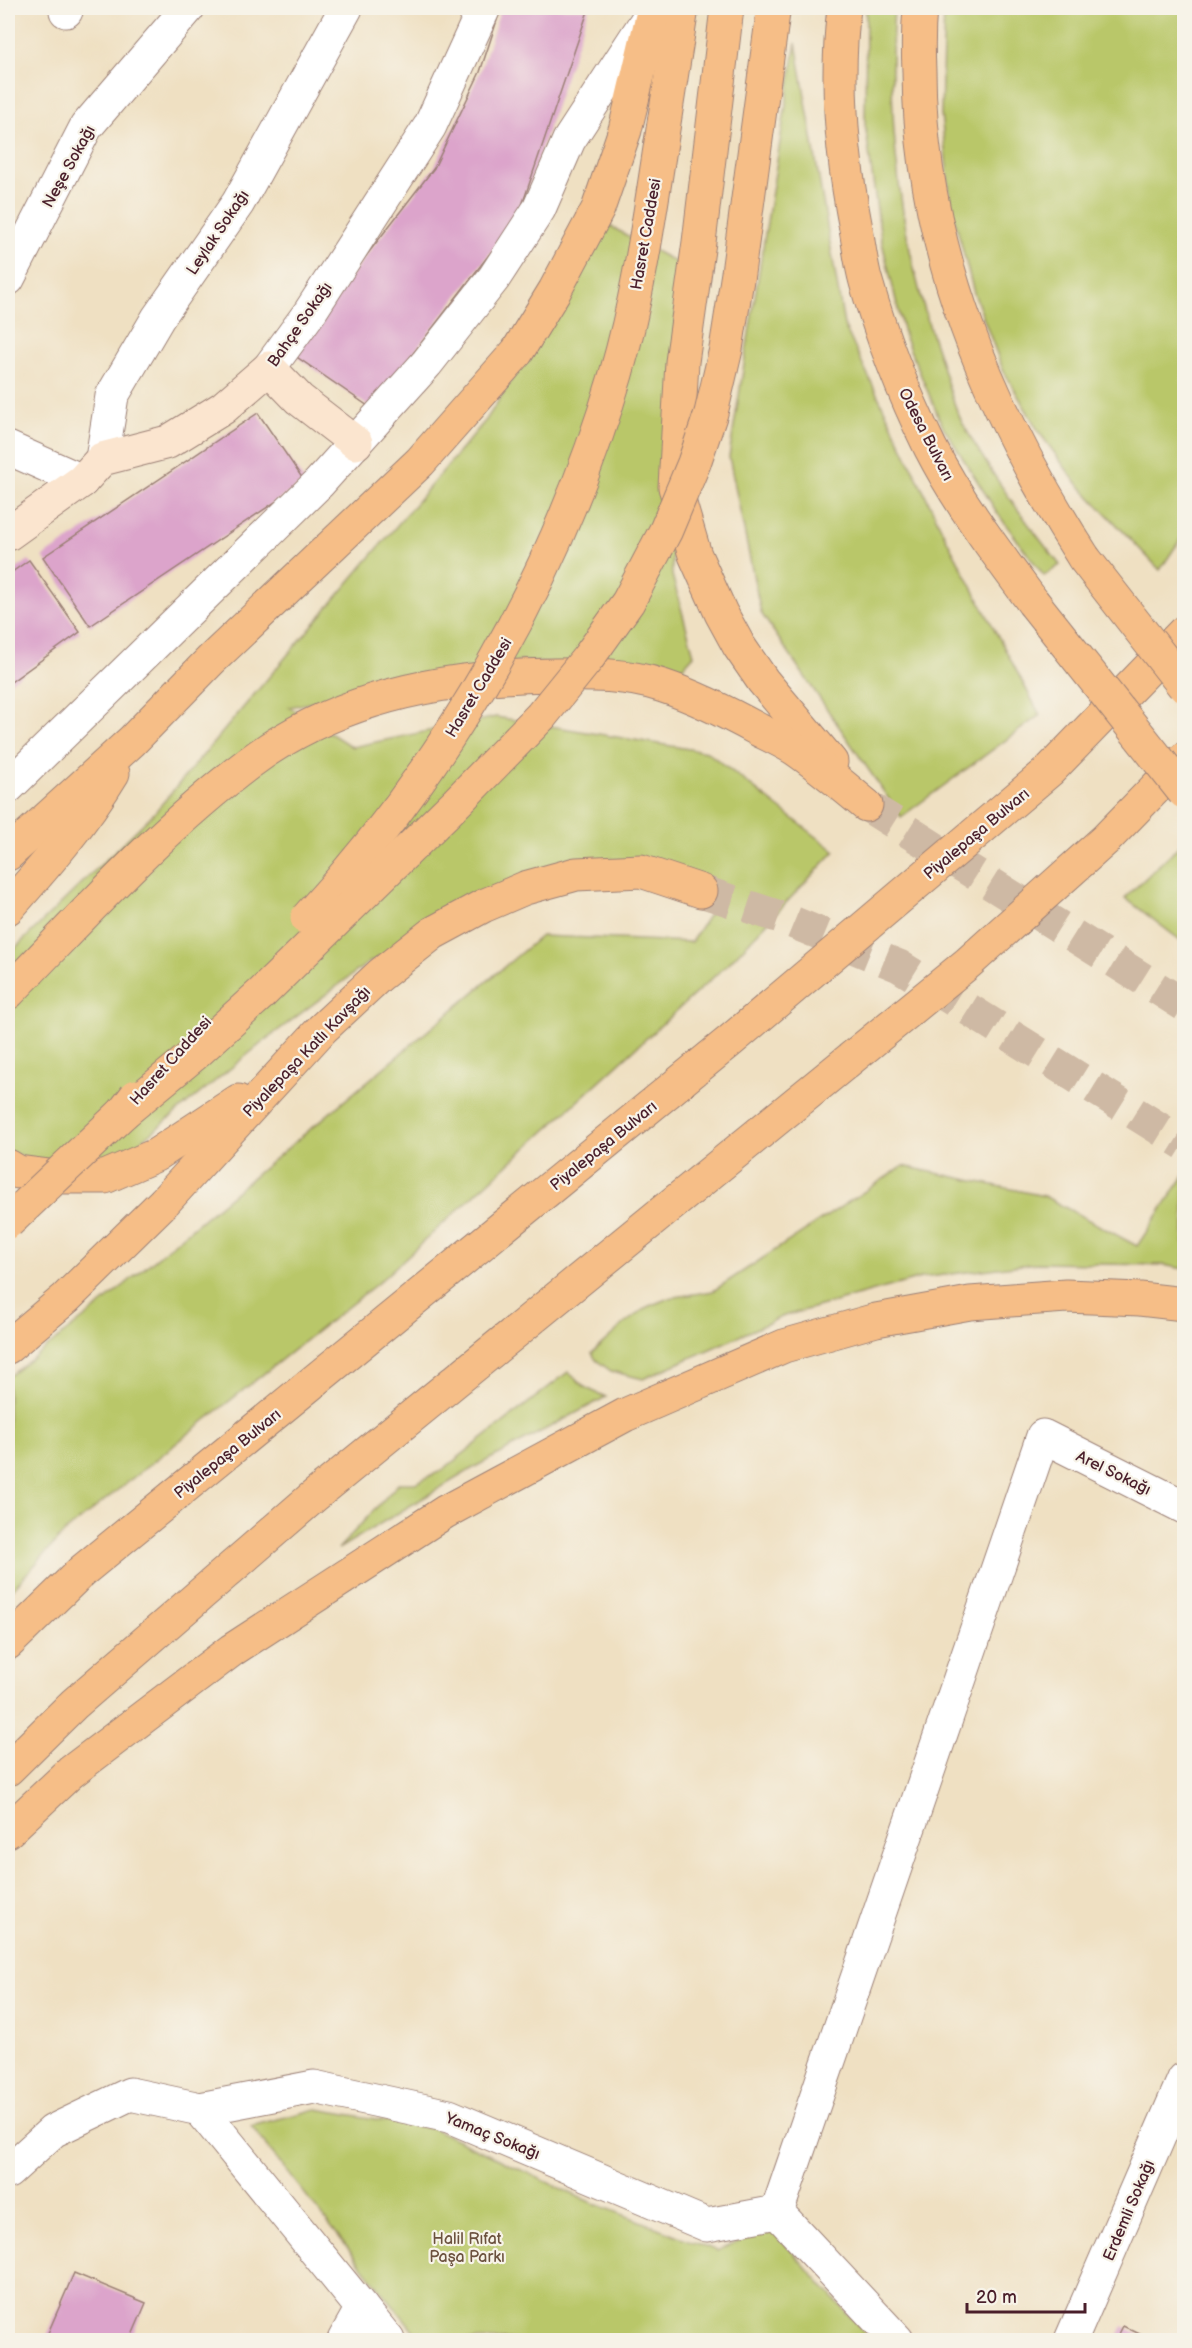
<svg xmlns="http://www.w3.org/2000/svg" width="1192" height="2348" viewBox="0 0 1192 2348" font-family="'Balsamiq Sans',sans-serif">
  <rect width="100%" height="100%" fill="#f7f3e8"/>
  <filter id="ink" filterUnits="userSpaceOnUse"><feTurbulence type="fractalNoise" baseFrequency=".0167" numOctaves="2"/><feDisplacementMap in="SourceGraphic" scale="12" xChannelSelector="R" yChannelSelector="G"/><feConvolveMatrix kernelMatrix="1 2 1 2 8 2 1 2 1" color-interpolation-filters="sRGB"/></filter>
  <filter id="wash" filterUnits="userSpaceOnUse"><feTurbulence type="fractalNoise" baseFrequency=".008" numOctaves="4" result="noise"/><feDisplacementMap in="SourceGraphic" scale="24" xChannelSelector="R" yChannelSelector="G"/><feGaussianBlur stdDeviation="1.35" result="paint"/><feColorMatrix in="noise" values="0 0 0 0 0 0 0 0 0 0 0 0 0 0 0 0 0 1.4 0 .05"/><feComposite in="paint" operator="in"/></filter>
  <g filter="url(#wash)">
    <rect width="100%" height="100%" fill="#efe0c2"/>
    <g fill="#b9c769" stroke="#82734a" stroke-width="1.5">
      <path d="M866,8H894C886,127 901,249 941,362C947,382 953,404 962,422C990,473 1024,520 1060,565L1044,576L998,514L942,425L905,338L881,238L865,124Z"/>
      <polygon points="944,8 1184,8 1184,534 1160,570 1075,481 1039,432 1003,370 974,293 951,205 941,114"/>
      <polygon points="796,43 844,325 946,538 1040,715 901,817 761,613 729,457"/>
      <polygon points="610,226 677,263 672,575 694,655 673,678 523,661 289,707 352,747 496,717 707,752 835,851 729,963 379,1282 65,1532 8,1594 8,1377 92,1312 541,936 691,942 725,890 576,866 368,963 268,1038 118,1160 35,1161 8,1151 8,955 155,812 486,420"/>
      <polygon points="1184,841 1184,943 1125,898"/>
      <polygon points="903,1166 1044,1196 1137,1246 1184,1176 1184,1269 1163,1265 1037,1263 921,1278 784,1316 643,1379 611,1371 596,1360 592,1353 624,1324 647,1307 669,1298 713,1291"/>
      <polygon points="568,1372 586,1388 606,1397 475,1467 338,1549 399,1483 415,1483 441,1471"/>
      <polygon points="317,2109 434,2129 583,2199 717,2251 771,2228 871,2340 421,2340 251,2126"/>
    </g>
    <g id="blocks">
      <g fill="#dca4cb">
        <polygon points="501,8 589,8 518,217 371,408 291,353 434,168 480,72"/>
        <polygon points="258,413 305,482 90,626 43,557"/>
        <polygon points="29,560 80,632 8,684 8,575"/>
        <polygon points="74,2273 146,2303 130,2340 45,2340"/>
        <polygon points="1123,2326 1152,2340 1116,2340"/>
      </g>
    </g>
  </g>
  <g filter="url(#ink)">
    <use href="#blocks" fill-opacity="0" stroke="#9c8076" stroke-width="1.5"/>
    <g fill="none" stroke-linecap="round" stroke-linejoin="round">
      <g stroke="#ceb9a4" stroke-width="33" stroke-dasharray="33 16" stroke-linecap="butt">
        <polyline points="866,805 1184,1005"/>
        <polyline points="701,891 780,917 899,966 1184,1144"/>
      </g>
      <defs>
        <g id="street">
          <polyline points="66,11 67,8"/>
          <polyline points="8,279 86,127 188,8"/>
          <polyline points="269,368 310,312 430,126 484,8"/>
          <polyline points="8,448 82,481"/>
          <polyline points="102,459 112,396 158,318 238,203 346,8"/>
          <polyline points="8,787 319,483 427,363 494,278 539,209 569,140 651,14"/>
          <polyline points="200,2109 314,2087 449,2116 707,2225 777,2212"/>
          <polyline points="8,2172 53,2131 130,2094 200,2109 388,2340"/>
          <polyline points="777,2212 1043,1436 1184,1507"/>
          <polyline points="777,2212 897,2340"/>
          <polyline points="344,2340 362,2308"/>
          <polyline points="1071,2340 1184,2079"/>
        </g>
        <polyline id="secondary" points="8,534 82,481 102,459 168,442 223,408 269,368 299,399 356,443"/>
        <g id="primary">
          <polyline points="727,8 699,242 682,362 675,487 695,555 721,613 739,646 763,681 831,762"/>
          <path d="M844,8C835,81 842,157 856,229C859,246 861,265 866,282C882,339 904,394 930,447C958,502 996,552 1033,602"/>
          <path d="M920,8C918,29 918,50 919,71C920,249 990,411 1084,558"/>
          <polyline points="661,142 682,8"/>
          <polyline points="8,854 132,741 211,660 420,462 517,352 555,290 598,209 625,130 654,8"/>
          <path d="M8,908C46,865 83,823 113,773"/>
          <path d="M8,993C85,914 160,830 249,763C336,697 445,676 553,675C589,674 628,674 663,686C696,697 728,713 759,730C771,736 784,742 795,749C820,766 843,786 866,805"/>
          <polyline points="8,1166 18,1172 58,1177 105,1177 156,1155 238,1101"/>
          <polyline points="8,1347 66,1298 164,1202 322,1029 380,975 433,933 483,906 525,888 576,874 641,871 701,891"/>
          <polyline points="8,1643 82,1571 730,1041 1049,771 1184,632"/>
          <polyline points="8,1769 74,1704 313,1497 968,963 1106,839 1184,759"/>
          <polyline points="8,1831 71,1772 232,1650 445,1512 625,1415 784,1346 876,1320 970,1303 1066,1296 1140,1299 1184,1304"/>
        </g>
      </defs>
      <use href="#street" stroke="#9c8076" stroke-width="35"/>
      <use href="#secondary" stroke="#9c8076" stroke-width="35"/>
      <use href="#primary" stroke="#9c8076" stroke-width="35"/>
      <use href="#street" stroke="#fff" stroke-width="33"/>
      <use href="#secondary" stroke="#fbe5cf" stroke-width="33"/>
      <use href="#primary" stroke="#f6be87" stroke-width="33"/>
      <defs>
        <g id="primary-bridge">
          <polyline points="1084,558 1184,686"/>
          <polyline points="1033,602 1184,792"/>
          <path d="M307,918C450,763 557,576 616,374C638,298 649,219 661,142"/>
          <polyline points="123,1113 196,1053 262,993 457,802 541,716 588,658 628,602 666,530 694,463 711,413 726,349 738,273 773,13"/>
          <polyline points="8,1222 123,1113 136,1096"/>
        </g>
      </defs>
      <use href="#primary-bridge" stroke="#9c8076" stroke-width="35" stroke-linecap="butt"/>
      <use href="#primary-bridge" stroke="#f6be87" stroke-width="33"/>
    </g>
  </g>
  <g text-anchor="middle" stroke-width="4.5" stroke-linejoin="round" paint-order="stroke">
    <g font-size="16" fill="#4a1f2b" stroke="#f7f3e8">
      <text transform="translate(68 166) rotate(-61)" y="6">Neşe Sokağı</text>
      <text transform="translate(217 232) rotate(-56)" y="6">Leylak Sokağı</text>
      <text transform="translate(645 234) rotate(-80)" y="6">Hasret Caddesi</text>
      <text transform="translate(299 324) rotate(-55)" y="6">Bahçe Sokağı</text>
      <text transform="translate(927 434) rotate(63)" y="6">Odesa Bulvarı</text>
      <text transform="translate(478 687) rotate(-59)" y="6">Hasret Caddesi</text>
      <text transform="translate(976 833) rotate(-40)" y="6">Piyalepaşa Bulvarı</text>
      <text transform="translate(306 1051) rotate(-46)" y="6">Piyalepaşa Katlı Kavşağı</text>
      <text transform="translate(170 1060) rotate(-48)" y="6">Hasret Caddesi</text>
      <text transform="translate(603 1145) rotate(-39)" y="6">Piyalepaşa Bulvarı</text>
      <text transform="translate(227 1453) rotate(-39)" y="6">Piyalepaşa Bulvarı</text>
      <text transform="translate(1114 1472) rotate(26)" y="6">Arel Sokağı</text>
      <text transform="translate(493 2135) rotate(22)" y="6">Yamaç Sokağı</text>
      <text transform="translate(1128 2210) rotate(-67)" y="6">Erdemli Sokağı</text>
    </g>
    <g font-size="16" fill="#6b513e" stroke="#f7f3e8">
      <text x="467" y="2244">Halil Rıfat<tspan x="467" dy="18">Paşa Parkı</tspan></text>
    </g>
  </g>
  <rect width="1192" height="2348" fill="none" stroke="#f7f3e8" stroke-width="30"/>
  <path d="M967 2303v9h118v-9" fill="none" stroke="#4a1f2b" stroke-width="3"/>
  <text x="976" y="2303" font-size="18" fill="#4a1f2b" stroke="#f7f3e8" stroke-width="4.5" paint-order="stroke">20 m</text>
</svg>
